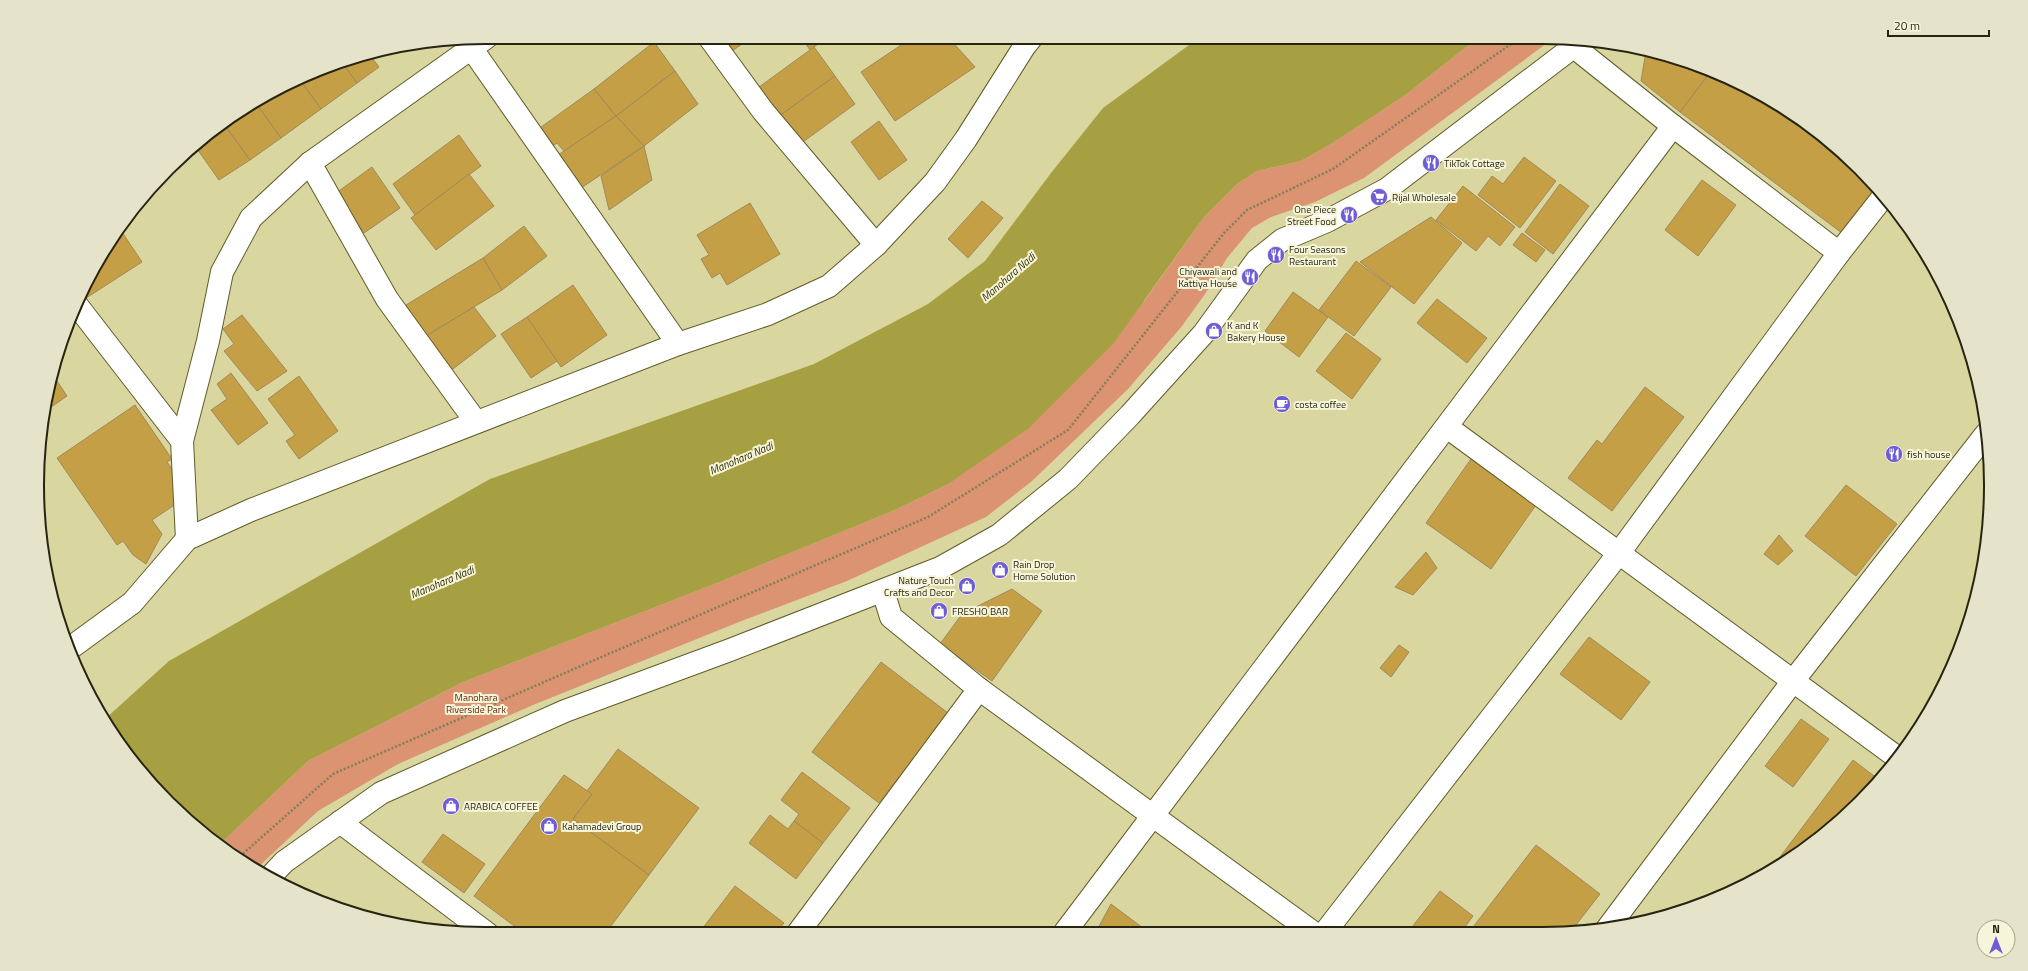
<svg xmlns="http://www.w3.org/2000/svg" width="2028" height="971" viewBox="0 0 2028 971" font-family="'Titillium Web',sans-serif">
  <rect width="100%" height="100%" fill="#d9d69f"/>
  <polygon fill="#db9371" points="1479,37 1554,38 1364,178 1315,202 1271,217 1252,228 1227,258 1205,294 1182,326 1128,389 1032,481 986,517 847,581 744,620 533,705 398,764 318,811 256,869 237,859 219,845 308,761 463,682 717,583 895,510 948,484 1145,300 1204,217 1237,184 1257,171 1301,161 1331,144 1404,96"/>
  <polygon fill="#a7a042" points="1200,37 1479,37 1404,96 1331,144 1301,161 1257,171 1237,184 1204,217 1113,344 1029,428 948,484 895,510 717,583 463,682 308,761 219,845 190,823 130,758 105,719 169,661 490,479 814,364 928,304 985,261 1051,173 1103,108"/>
  <g fill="#c59f46" stroke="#a08959">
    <polygon points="723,37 752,37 732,51"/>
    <polygon points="801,37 827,37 810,50"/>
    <polygon points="913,37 948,37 975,67 895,121 861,72"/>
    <polygon points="654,42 675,71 616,116 594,89"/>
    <polygon points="814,47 835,76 775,119 755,90"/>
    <polygon points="1653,53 1712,70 1680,112 1641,81 1645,57"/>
    <polygon points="369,54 379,67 357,83 341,61"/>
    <polygon points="341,61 357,83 321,109 300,80"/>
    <polygon points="1712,70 1792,113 1860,169 1876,188 1842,233 1680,112"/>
    <polygon points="675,71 698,104 644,146 616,116"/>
    <polygon points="835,76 855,104 796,147 775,119"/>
    <polygon points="300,80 321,109 281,138 255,102"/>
    <polygon points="594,89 616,116 564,151 557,143 550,148 537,130"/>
    <polygon points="255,102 281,138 250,160 223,123"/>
    <polygon points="616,116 644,146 581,188 558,155"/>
    <polygon points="879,121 907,160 879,180 851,142"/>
    <polygon points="223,123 250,160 219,180 195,146"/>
    <polygon points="459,135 481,166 415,215 393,184"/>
    <polygon points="644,146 652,180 609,210 601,176"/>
    <polygon points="1524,157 1556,181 1520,228 1478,195 1492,176 1503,184"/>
    <polygon points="372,167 400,208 364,233 336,193"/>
    <polygon points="469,174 494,206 436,250 411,218"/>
    <polygon points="1702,180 1736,205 1698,256 1665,230"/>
    <polygon points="1560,184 1589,206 1553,254 1525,232"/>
    <polygon points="1463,186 1515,227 1500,246 1488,236 1476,251 1436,220"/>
    <polygon points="982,201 1003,218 968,258 948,239"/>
    <polygon points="750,203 780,254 727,285 720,273 712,278 701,259 709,255 697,235"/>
    <polygon points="1431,217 1462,243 1414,304 1360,262"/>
    <polygon points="524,226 547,256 502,290 483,258"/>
    <polygon points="120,229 142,262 83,300 80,296 97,261"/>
    <polygon points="1522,233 1545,250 1536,262 1513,245"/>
    <polygon points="483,258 502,290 426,336 406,305"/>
    <polygon points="1356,261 1391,287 1354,336 1319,310"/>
    <polygon points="573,285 607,335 561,367 527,317"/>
    <polygon points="1293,292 1328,317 1299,357 1265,331"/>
    <polygon points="1437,299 1487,338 1467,363 1417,323"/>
    <polygon points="474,307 496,336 449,372 426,336"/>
    <polygon points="242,315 287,371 257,391 224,351 234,344 223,329"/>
    <polygon points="527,317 557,361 531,378 501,334"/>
    <polygon points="1346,333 1381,359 1352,399 1316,371"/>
    <polygon points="231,373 268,423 238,445 211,410 227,399 217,384"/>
    <polygon points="53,375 67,396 44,412 46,398"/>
    <polygon points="299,376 338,431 299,459 286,441 295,435 268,399"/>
    <polygon points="1645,387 1684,417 1612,511 1568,478 1597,440 1602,444"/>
    <polygon points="135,405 172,459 167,462 179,479 173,506 152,520 162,534 146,564 133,555 123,541 117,545 57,458"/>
    <polygon points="1471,459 1536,505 1491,569 1426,523"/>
    <polygon points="1846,485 1897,524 1856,576 1805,536"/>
    <polygon points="1779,535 1793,551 1778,565 1764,554"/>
    <polygon points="1426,552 1437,568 1413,595 1395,587"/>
    <polygon points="1012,589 1042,611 992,681 940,644 962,614"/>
    <polygon points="1589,637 1650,682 1621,720 1560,674"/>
    <polygon points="1962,641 1957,657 1954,661 1949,657"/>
    <polygon points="1399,645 1409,652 1391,677 1380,668"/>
    <polygon points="881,662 948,713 879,803 812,752"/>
    <polygon points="1801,719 1829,739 1793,787 1765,766"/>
    <polygon points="618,749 699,808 649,875 573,819 592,794 587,791"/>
    <polygon points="1853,760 1878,779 1816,841 1774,865"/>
    <polygon points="802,772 850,808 823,843 794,821 799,814 781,800"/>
    <polygon points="564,775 592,794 573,819 649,875 605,934 525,934 474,896"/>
    <polygon points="770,815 788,829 794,821 823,843 796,879 749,843"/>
    <polygon points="443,834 485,864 464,893 422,862"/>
    <polygon points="1536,845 1600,894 1572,930 1470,931"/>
    <polygon points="735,886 784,923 776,933 699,933"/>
    <polygon points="1440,891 1473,916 1462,931 1409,931"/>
    <polygon points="1111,904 1143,928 1140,932 1096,932"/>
  </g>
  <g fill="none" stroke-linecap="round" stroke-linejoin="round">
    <defs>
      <g id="street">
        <polyline points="709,37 763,111 876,245"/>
        <polyline points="465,39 678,344"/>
        <polyline points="1574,47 1673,126 1839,253"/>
        <polyline points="310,163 387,299 476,422"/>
        <polyline points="76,304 182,441 187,539"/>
        <polyline points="1447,427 1898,758"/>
        <polyline points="182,441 208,341 222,272 251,218 310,163 487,37"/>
        <polyline points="883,591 891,617 979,689 1311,931"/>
        <polyline points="340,822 488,934"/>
        <polyline points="1607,929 1793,681 1986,434"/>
        <polyline points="1326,931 1619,553 1839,253 1883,197"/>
        <polyline points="1065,932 1673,126"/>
        <polyline points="798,933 979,689"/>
      </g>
      <g id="secondary">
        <polyline points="69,649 132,603 187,539 251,510 678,344 768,314 829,286 876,245 935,182 966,139 1024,47 1032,37"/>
        <polyline points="270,877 284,862 381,793 565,711 730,650 940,568 999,535 1068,479 1130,415 1204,333 1257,260 1282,240 1327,221 1387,189 1581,41"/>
      </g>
    </defs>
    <use href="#street" stroke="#605d2a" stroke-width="24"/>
    <use href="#secondary" stroke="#605d2a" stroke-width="24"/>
    <polyline stroke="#827f59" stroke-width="2.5" stroke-dasharray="2 2" stroke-linecap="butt" points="237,859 333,774 613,652 928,517 1068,430 1224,233 1247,210 1333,169 1521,37"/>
    <use href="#street" stroke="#fff" stroke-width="22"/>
    <use href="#secondary" stroke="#fff" stroke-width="22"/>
  </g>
  <defs>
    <symbol id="restaurant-disc" viewBox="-11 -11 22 22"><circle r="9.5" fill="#6e5dd7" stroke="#f6f5da"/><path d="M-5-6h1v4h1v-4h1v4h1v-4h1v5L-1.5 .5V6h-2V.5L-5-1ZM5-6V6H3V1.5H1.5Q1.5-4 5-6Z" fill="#fff"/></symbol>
    <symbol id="supermarket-disc" viewBox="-11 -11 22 22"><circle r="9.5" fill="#6e5dd7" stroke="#f6f5da"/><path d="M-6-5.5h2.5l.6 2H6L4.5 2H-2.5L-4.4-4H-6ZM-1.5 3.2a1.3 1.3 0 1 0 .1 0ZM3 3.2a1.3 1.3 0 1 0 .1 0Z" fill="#fff"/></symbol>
    <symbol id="shop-disc" viewBox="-11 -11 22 22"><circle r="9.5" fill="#6e5dd7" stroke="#f6f5da"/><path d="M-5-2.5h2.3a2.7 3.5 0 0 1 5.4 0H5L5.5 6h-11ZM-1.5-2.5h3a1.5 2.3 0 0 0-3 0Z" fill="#fff"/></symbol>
    <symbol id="cafe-disc" viewBox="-11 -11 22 22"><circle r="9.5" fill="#6e5dd7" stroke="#f6f5da"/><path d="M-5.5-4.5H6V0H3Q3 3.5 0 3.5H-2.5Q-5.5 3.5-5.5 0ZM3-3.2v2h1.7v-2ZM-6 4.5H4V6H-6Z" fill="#fff"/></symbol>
  </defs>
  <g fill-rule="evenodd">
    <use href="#restaurant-disc" x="1421" y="153" width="20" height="20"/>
    <use href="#supermarket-disc" x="1369" y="187" width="20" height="20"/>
    <use href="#restaurant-disc" x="1339" y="205" width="20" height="20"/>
    <use href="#restaurant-disc" x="1266" y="245" width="20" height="20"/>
    <use href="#restaurant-disc" x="1240" y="267" width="20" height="20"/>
    <use href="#shop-disc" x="1204" y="321" width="20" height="20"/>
    <use href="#cafe-disc" x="1272" y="394" width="20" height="20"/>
    <use href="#restaurant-disc" x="1884" y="444" width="20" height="20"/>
    <use href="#shop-disc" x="990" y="560" width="20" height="20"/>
    <use href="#shop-disc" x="957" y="576" width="20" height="20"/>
    <use href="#shop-disc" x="929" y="601" width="20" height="20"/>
    <use href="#shop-disc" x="441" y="796" width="20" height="20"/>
    <use href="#shop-disc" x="539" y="816" width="20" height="20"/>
  </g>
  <g text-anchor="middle" stroke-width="4" stroke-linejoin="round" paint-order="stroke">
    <g font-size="10" fill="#272510" stroke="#f6f5da" text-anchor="start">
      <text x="1444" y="167">TikTok Cottage</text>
      <text x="1392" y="201">Rijal Wholesale</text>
      <text x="1336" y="213" text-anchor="end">One Piece<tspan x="1336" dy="12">Street Food</tspan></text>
      <text x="1289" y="253">Four Seasons<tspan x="1289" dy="12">Restaurant</tspan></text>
      <text x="1237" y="275" text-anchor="end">Chiyawali and<tspan x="1237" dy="12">Kattiya House</tspan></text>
      <text x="1227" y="329">K and K<tspan x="1227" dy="12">Bakery House</tspan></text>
      <text x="1295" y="408">costa coffee</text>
      <text x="1907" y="458">fish house</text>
      <text x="1013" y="568">Rain Drop<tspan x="1013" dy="12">Home Solution</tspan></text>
      <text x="954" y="584" text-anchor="end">Nature Touch<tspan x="954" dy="12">Crafts and Decor</tspan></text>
      <text x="952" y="615">FRESHO BAR</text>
      <text x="464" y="810">ARABICA COFFEE</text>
      <text x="562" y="830">Kahamadevi Group</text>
    </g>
    <g font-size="10" fill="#5f290d" stroke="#f6f5da">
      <text x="476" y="701">Manohara<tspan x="476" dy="12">Riverside Park</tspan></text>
    </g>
    <g font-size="11" font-style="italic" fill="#302d03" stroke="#f6f5da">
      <text transform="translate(1008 277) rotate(-41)" y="4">Manohara Nadi</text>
      <text transform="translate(741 458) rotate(-23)" y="4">Manohara Nadi</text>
      <text transform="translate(442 582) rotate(-23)" y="4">Manohara Nadi</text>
    </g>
  </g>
  <path d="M0 0H2028V971H0ZM485 44H1543A441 441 0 0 1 1984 485V486A441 441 0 0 1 1543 927H485A441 441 0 0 1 44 486V485A441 441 0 0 1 485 44Z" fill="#e5e4ca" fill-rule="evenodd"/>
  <path fill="none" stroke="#272510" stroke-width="2" d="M485 44H1543A441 441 0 0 1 1984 485V486A441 441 0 0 1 1543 927H485A441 441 0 0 1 44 486V485A441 441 0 0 1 485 44Z"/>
  <g transform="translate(1996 939)"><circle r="19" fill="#f6f5da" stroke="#a3a289"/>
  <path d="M0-3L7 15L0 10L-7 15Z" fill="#6e5dd7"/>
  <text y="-6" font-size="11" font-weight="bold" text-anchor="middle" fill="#272510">N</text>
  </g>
  <path d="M1888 30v6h101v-6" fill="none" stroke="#272510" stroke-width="2"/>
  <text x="1894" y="30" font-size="12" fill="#272510" stroke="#f6f5da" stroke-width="3" paint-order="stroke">20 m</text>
</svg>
